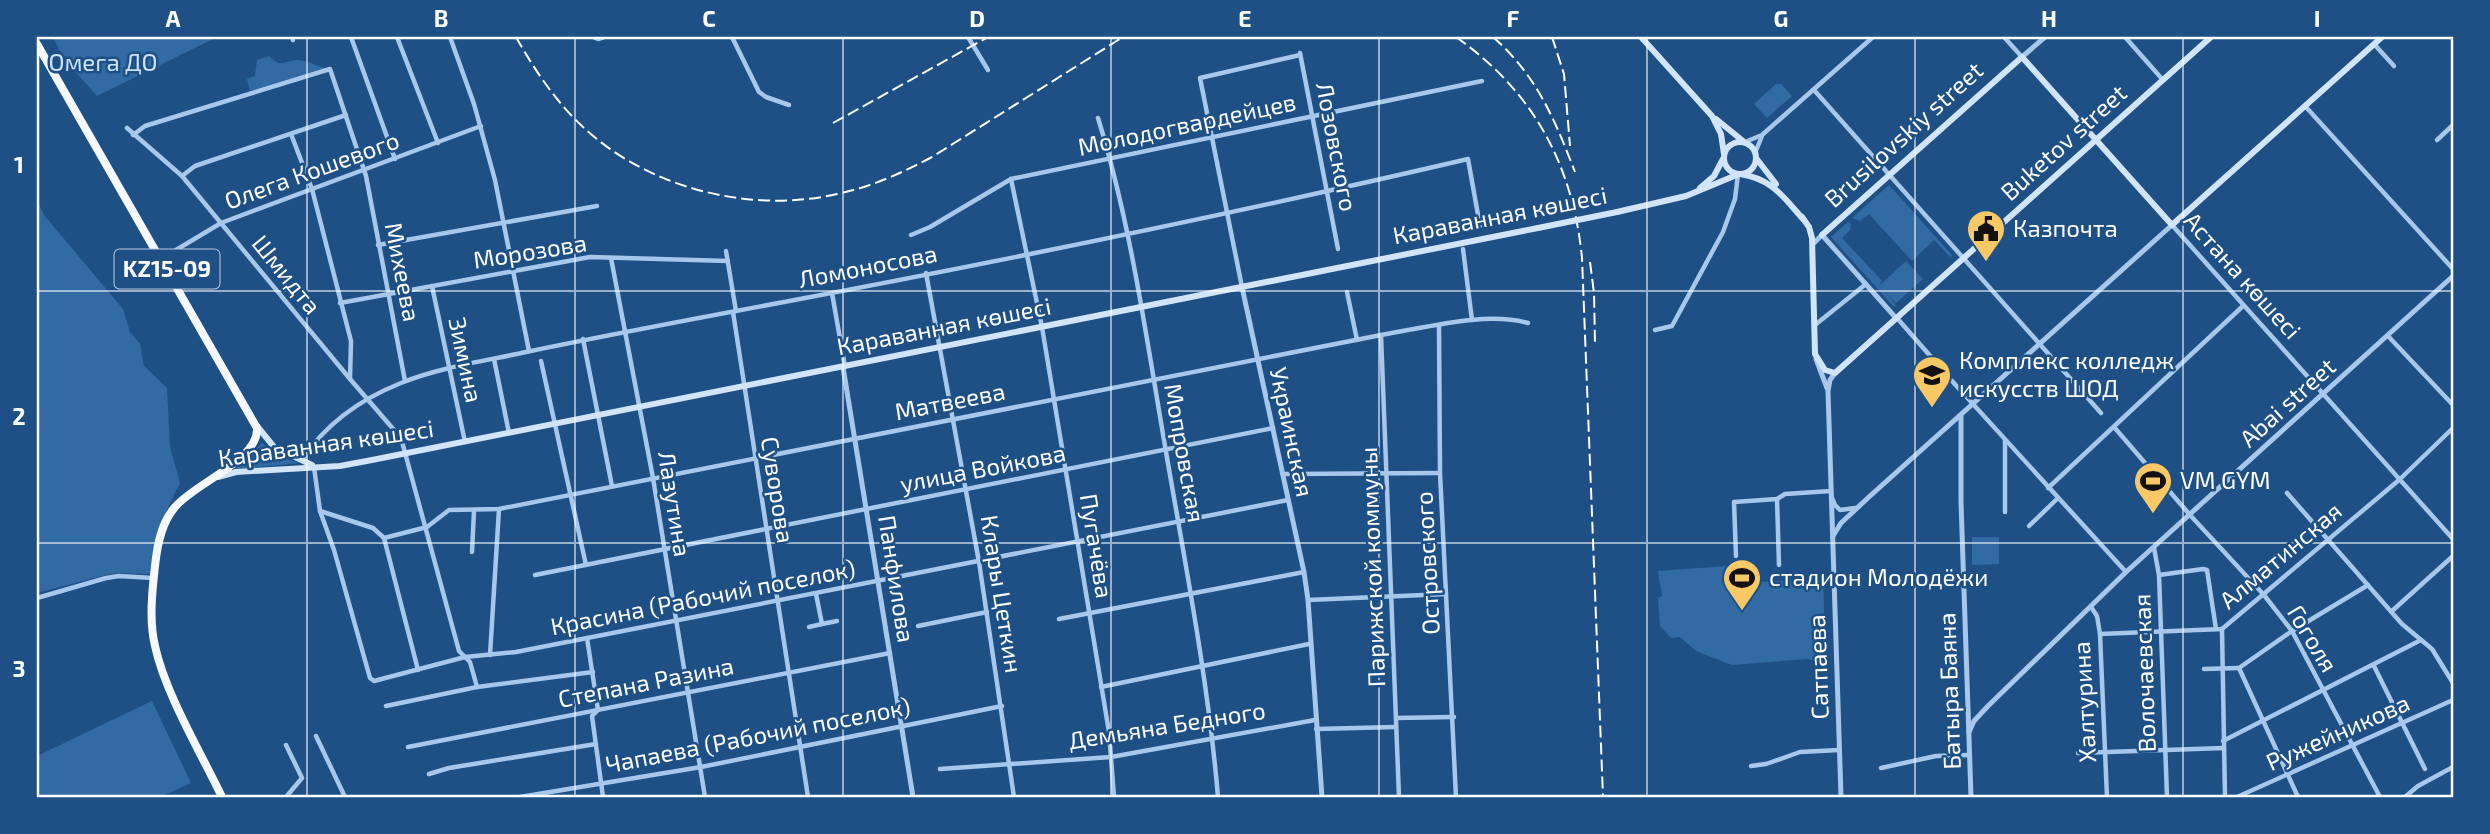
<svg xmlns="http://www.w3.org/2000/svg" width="2490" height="834" viewBox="0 0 2490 834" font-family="'Exo 2',sans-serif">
  <rect width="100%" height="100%" fill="#1e5086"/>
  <g fill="#326aa4">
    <polygon points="53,37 217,37 97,96 63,58"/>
    <path d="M269,56C282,68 281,62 296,60C304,59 316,66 325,68L250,91L247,79L255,76L257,60Z"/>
    <polygon points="1776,84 1781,84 1792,96 1767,118 1754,104"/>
    <polygon points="1889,185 1952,255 1950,257 1934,240 1912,261 1869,214 1860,221 1852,218"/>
    <path d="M37,200L44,215L123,309L130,332L140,344L144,366L167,388L170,447L180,483C164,515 153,537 150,574L119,573L106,575L37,593Z"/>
    <polygon points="1848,222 1851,224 1850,230 1842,238 1882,281 1879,286 1906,261 1923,279 1896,303 1882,289 1896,305 1894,307 1831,237"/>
    <polygon points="262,443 277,455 299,463 235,469"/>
    <polygon points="1972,537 1999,537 1999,564 1972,565"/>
    <polygon points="1755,564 1757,582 1823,579 1826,664 1808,659 1732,665 1696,651 1680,637 1671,638 1660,626 1658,598 1662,596 1658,571"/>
    <polygon points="152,701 191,783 160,797 37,797 37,756"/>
  </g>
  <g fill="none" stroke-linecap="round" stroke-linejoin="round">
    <g stroke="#a7c8ea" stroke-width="4.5">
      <polyline points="292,37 293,40"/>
      <polyline points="351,37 395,159"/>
      <polyline points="397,37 438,143"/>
      <polyline points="450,37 474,104 495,180 529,351"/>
      <polyline points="593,37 598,39 604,37"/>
      <polyline points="732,37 759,92 766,97 789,105"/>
      <polyline points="968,37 988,70"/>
      <polyline points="2004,37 2022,57"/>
      <polyline points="2125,37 2163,80"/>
      <polyline points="2374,44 2394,66"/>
      <polyline points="1300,53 1338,249"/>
      <polyline points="1814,90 2101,413"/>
      <polyline points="2305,106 2453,269"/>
      <path d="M1098,118C1131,225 1146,336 1165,446C1185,563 1208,679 1218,797"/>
      <polyline points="127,128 182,176 350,379 401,438 459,651 470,662 477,687"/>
      <polyline points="291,134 312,189 351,341 350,379"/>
      <polyline points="133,135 145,126 330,69 366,176 405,381"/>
      <polyline points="2437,140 2453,125"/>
      <polyline points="1745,142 1762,135 1873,37"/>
      <polyline points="1755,153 1762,136"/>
      <polyline points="182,176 195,166 346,115"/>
      <polyline points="1011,179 1042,327 1109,732 1114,797"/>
      <polyline points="2172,225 2453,539"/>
      <polyline points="911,235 930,227 1011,179 1482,81"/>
      <polyline points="378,245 597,206"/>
      <polyline points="1463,249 1472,320"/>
      <polyline points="726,251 736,311"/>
      <polyline points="611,258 653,478 705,797"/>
      <polyline points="161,259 221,223 481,126"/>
      <polyline points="926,273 979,562 1014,797"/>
      <polyline points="432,286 465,442"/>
      <polyline points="1242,287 1200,78 1300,55"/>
      <polyline points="1347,292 1357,340"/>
      <polyline points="832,293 845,367"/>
      <polyline points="340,303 590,257 728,261"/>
      <polyline points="733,312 808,797"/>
      <polyline points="1897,318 1946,374"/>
      <polyline points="1815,325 1866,284"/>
      <polyline points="1439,326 1440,473 1456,797"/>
      <polyline points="1655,330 1672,326 1723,232 1735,199 1738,174"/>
      <polyline points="1381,335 1399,797"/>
      <polyline points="2388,336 2453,405"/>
      <polyline points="583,339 612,486"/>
      <polyline points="494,359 509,433"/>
      <polyline points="541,361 586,565"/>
      <polyline points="1952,381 2126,572"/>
      <polyline points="2114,427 2190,515 2264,595 2292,631 2380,797"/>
      <path d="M302,460C326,423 361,399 401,383C441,367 485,361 526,352C612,334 698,318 784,302C1013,259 1241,212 1468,159L1480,226"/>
      <polyline points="314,467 320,511 334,550 370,678 374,681 465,657 516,652 1288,500"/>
      <polyline points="1283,474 1440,473"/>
      <polyline points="2048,488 2243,306"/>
      <polyline points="2287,493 2402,624 2432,649 2453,683"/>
      <polyline points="1832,498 1835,505 1840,510 1855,508"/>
      <polyline points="1777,499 1779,565"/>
      <polyline points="320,511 373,528 384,538 418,670"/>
      <polyline points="2005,512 2005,441"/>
      <polyline points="2029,526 2058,498"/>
      <path d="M384,538L427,527L449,510L499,509L1381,335C1425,328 1485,311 1528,323"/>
      <polyline points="2154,548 2159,575 2167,797"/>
      <polyline points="472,552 474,511"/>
      <polyline points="1736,556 1734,502 1777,499 1785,494 1831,491"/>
      <polyline points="535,575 1273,428"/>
      <polyline points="2159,575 2203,569 2207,570 2216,629"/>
      <polyline points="816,594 822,624 837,621"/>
      <polyline points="37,598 106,578 119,576 153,578"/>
      <polyline points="1308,600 1446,594"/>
      <polyline points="2091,607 2097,616 2100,634 2107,797"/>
      <polyline points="2392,611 2453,556"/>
      <polyline points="1059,619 1304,572"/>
      <polyline points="918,626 987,612"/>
      <polyline points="809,627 822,624"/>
      <polyline points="2222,629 2225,797"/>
      <polyline points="2100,634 2222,629 2399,480 2453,428"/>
      <polyline points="587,638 598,710 592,716 603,797"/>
      <polyline points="490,655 499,509"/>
      <polyline points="2374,666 2425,769"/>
      <polyline points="2239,668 2292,631 2368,585"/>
      <polyline points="2239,668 2298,797"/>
      <polyline points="2204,669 2239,668"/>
      <polyline points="1101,687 1309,644"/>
      <polyline points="386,706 477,687 593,672"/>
      <polyline points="1396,718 1454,717"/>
      <polyline points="1316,729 1395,727"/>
      <polyline points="316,736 345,797"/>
      <polyline points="2223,741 2421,640"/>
      <polyline points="286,745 302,778 286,797"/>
      <polyline points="408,747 890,653"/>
      <polyline points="2078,753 2224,748"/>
      <polyline points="1751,766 1766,764 1800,752 1839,750"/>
      <polyline points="1881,768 1936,756 1969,755"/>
      <polyline points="940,769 1111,757 1315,720"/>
      <polyline points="429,774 449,768 596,744"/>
      <polyline points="520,797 701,767 1002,706"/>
      <polyline points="2237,797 2453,700"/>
      <polyline points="2405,797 2418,786 2453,767"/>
    </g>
    <g stroke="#a7c8ea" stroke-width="5">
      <polyline points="2022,57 2045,37"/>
      <polyline points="1813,244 1822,235 1896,318"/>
      <polyline points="1242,287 1304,572 1308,600 1322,797"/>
      <polyline points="1816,359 1827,388"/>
      <polyline points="843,367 913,797"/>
      <polyline points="1835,373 1830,380 1828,391 1841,797"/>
      <polyline points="1961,416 1961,502 1971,797"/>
      <polyline points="1833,536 1841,523 1870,496 2172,225"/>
      <polyline points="1969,732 1974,721 1988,706 2126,572 2453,276"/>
    </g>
    <g stroke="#d2e4f8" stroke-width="6">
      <polyline points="1641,37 1712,116 1721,134 1724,154"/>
      <polyline points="1716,119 1743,141"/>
      <circle cx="1740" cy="158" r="16"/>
      <polyline points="1756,158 1776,184"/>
      <path d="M1740,174C1773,179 1783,197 1804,220"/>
      <polyline points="1700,188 1714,176 1723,159"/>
      <polyline points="1617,212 1686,196 1739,174"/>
      <polyline points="1802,217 1809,227 1812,238 1815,354 1825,370 1835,373 2211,37"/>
      <polyline points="1822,235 2022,57 2172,225 2382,37"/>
      <polyline points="257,426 274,447 312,465"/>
      <polyline points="218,477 236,472 340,466 372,460 1538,228"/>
    </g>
    <path stroke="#f5f9fe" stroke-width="8" d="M37,44L257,428C259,460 195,483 175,507C161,523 157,546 155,566C152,592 149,621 155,646C165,693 201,753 222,797"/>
    <g stroke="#fff" stroke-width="2" stroke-dasharray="12 5" stroke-linecap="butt">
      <path d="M516,37C534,69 556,102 583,127C648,188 750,214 837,194C871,187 902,173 932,157L1123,37"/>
      <path d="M1456,37C1533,91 1573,165 1582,258L1603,797"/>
      <path d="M1493,37C1537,76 1554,118 1575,172"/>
      <polyline points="1552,37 1564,74 1570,146"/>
      <polyline points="833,123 988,37"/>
      <polyline points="1590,262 1594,293 1595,343"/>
    </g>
    <polyline stroke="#d2e4f8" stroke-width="6" points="1538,228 1617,212"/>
  </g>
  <path fill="none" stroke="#fff" stroke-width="2" stroke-opacity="0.55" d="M307,37V797M575,37V797M843,37V797M1111,37V797M1379,37V797M1647,37V797M1915,37V797M2183,37V797M37,291H2453M37,543H2453"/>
  <defs>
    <symbol id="civic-pin" viewBox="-11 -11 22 30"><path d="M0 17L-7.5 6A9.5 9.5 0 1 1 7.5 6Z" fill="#f9c866" stroke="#1e5086"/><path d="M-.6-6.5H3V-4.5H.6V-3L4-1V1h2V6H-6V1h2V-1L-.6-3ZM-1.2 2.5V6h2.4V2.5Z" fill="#111"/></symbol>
    <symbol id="university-pin" viewBox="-11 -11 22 30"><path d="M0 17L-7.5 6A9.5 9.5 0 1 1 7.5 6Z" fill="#f9c866" stroke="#1e5086"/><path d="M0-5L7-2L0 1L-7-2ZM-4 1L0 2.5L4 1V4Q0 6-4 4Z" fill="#111"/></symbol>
    <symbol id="stadium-pin" viewBox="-11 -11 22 30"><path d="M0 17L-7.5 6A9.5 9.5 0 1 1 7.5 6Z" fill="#f9c866" stroke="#1e5086"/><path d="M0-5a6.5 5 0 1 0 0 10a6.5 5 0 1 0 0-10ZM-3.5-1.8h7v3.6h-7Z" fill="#111"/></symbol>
  </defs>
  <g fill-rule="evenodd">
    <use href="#civic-pin" x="1964" y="207" width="44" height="60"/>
    <use href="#university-pin" x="1910" y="353" width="44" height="60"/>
    <use href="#stadium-pin" x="2131" y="459" width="44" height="60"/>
    <use href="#stadium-pin" x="1720" y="556" width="44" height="60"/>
  </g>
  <g text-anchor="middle" stroke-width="5" stroke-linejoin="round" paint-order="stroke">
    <rect fill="#1e5086" stroke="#bccadb" stroke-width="2" x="114.5" y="249.5" width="105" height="39" rx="5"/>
    <g font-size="23" font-weight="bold" fill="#fff">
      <text x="167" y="277">KZ15-09</text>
    </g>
    <g font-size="24" fill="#cbe1f8" stroke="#1e5086">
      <text x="103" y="71">Омега ДО</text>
    </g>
    <g font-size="24" fill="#fff" stroke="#1e5086">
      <text transform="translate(1187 125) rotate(-12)" y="8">Молодогвардейцев</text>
      <text transform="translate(1904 135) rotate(-42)" y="8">Brusilovskiy street</text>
      <text transform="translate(2064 143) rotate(-42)" y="8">Buketov street</text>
      <text transform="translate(1336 147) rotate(79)" y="8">Лозовского</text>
      <text transform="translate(312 171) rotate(-20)" y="8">Олега Кошевого</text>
      <text transform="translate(1500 216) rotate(-11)" y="8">Караванная көшесі</text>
      <text transform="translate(530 252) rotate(-9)" y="8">Морозова</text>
      <text transform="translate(868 267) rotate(-11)" y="8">Ломоносова</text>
      <text transform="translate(402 272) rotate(79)" y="8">Михеева</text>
      <text transform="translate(286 275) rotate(51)" y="8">Шмидта</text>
      <text transform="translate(2242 276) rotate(48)" y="8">Астана көшесі</text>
      <text transform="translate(944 327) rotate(-11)" y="8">Караванная көшесі</text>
      <text transform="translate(465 360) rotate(78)" y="8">Зимина</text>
      <text transform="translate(950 402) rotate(-11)" y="8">Матвеева</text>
      <text transform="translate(2288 403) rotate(-42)" y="8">Abai street</text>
      <text transform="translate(1291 432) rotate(78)" y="8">Украинская</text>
      <text transform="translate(326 444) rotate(-8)" y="8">Караванная көшесі</text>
      <text transform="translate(1184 453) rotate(80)" y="8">Мопровская</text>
      <text transform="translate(983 469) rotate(-11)" y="8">улица Войкова</text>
      <text transform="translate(777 490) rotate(81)" y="8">Суворова</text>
      <text transform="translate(674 504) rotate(81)" y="8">Лазутина</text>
      <text transform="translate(1096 546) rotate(81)" y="8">Пугачёва</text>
      <text transform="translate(2281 556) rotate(-40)" y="8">Алматинская</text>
      <text transform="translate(1428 563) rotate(-93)" y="8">Островского</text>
      <text transform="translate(1373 567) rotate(-92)" y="8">Парижской коммуны</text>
      <text transform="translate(896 579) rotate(81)" y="8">Панфилова</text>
      <text transform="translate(1001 594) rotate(81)" y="8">Клары Цеткин</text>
      <text transform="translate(703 598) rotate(-11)" y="8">Красина (Рабочий поселок)</text>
      <text transform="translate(2312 639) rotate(59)" y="8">Гоголя</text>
      <text transform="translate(1819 667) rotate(-92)" y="8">Сатпаева</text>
      <text transform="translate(2145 673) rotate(-92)" y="8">Волочаевская</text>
      <text transform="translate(646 683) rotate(-11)" y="8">Степана Разина</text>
      <text transform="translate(1950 691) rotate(-92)" y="8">Батыра Баяна</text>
      <text transform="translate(2085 702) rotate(-93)" y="8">Халтурина</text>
      <text transform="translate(1167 726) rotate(-9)" y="8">Демьяна Бедного</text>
      <text transform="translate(2338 733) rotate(-24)" y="8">Ружейникова</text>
      <text transform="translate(758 736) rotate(-11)" y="8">Чапаева (Рабочий поселок)</text>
    </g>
    <g font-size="24" fill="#fff" stroke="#1e5086" text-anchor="start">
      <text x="2013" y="237">Казпочта</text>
      <text x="1959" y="369">Комплекс колледж<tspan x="1959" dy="28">искусств ШОД</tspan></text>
      <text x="2180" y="489">VM GYM</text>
      <text x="1769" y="586">стадион Молодёжи</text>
    </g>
  </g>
  <rect width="2490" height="834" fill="none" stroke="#1e5086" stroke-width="77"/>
  <rect x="38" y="38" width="2414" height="758" fill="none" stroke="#fff" stroke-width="2.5"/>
  <g font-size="23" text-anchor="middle" font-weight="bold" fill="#fff">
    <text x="173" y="27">A</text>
    <text x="441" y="27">B</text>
    <text x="709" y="27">C</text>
    <text x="977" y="27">D</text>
    <text x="1245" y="27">E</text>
    <text x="1513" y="27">F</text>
    <text x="1781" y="27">G</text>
    <text x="2049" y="27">H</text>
    <text x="2317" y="27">I</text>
    <text x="19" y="173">1</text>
    <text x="19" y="425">2</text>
    <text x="19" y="677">3</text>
  </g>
</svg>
